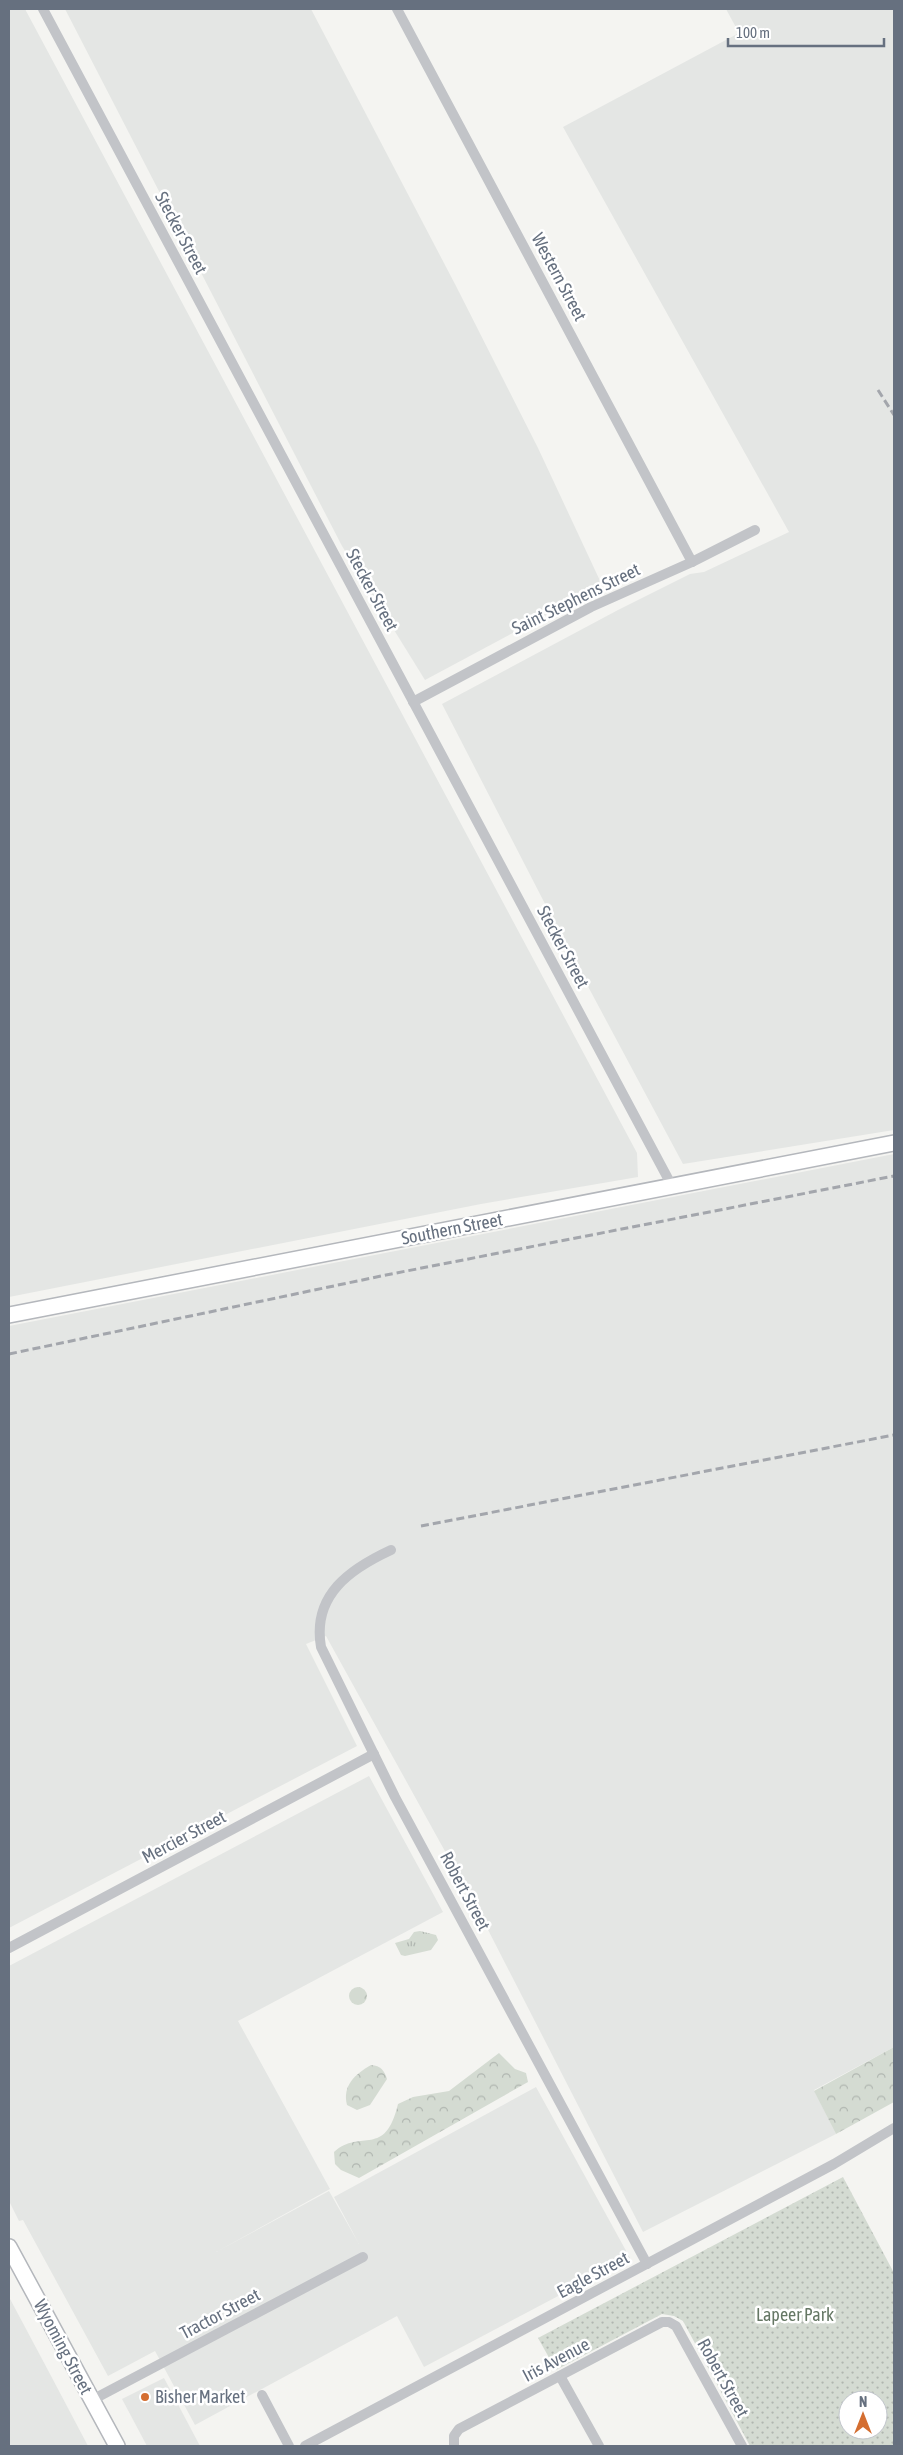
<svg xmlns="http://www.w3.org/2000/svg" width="903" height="2455" viewBox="0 0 903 2455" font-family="'Asap Condensed',sans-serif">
  <defs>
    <pattern id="grass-tufts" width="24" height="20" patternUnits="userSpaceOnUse" patternTransform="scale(1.25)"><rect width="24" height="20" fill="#d4dbd2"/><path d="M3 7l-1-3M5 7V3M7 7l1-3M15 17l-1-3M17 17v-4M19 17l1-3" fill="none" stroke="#b0b6b0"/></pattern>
    <pattern id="forest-crowns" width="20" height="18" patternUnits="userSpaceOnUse" patternTransform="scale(1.25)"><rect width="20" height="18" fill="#d4dbd2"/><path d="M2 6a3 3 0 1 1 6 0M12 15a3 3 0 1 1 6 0" fill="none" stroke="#b0b6b0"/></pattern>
    <pattern id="park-dots" width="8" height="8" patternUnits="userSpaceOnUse" patternTransform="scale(1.25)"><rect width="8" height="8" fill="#d4dbd2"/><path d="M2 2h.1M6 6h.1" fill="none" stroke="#b0b6b0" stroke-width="1.8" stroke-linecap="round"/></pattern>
  </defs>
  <rect width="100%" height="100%" fill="#f4f4f1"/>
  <g fill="#e4e6e4">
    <polygon points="9,9 25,9 637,1153 638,1177 481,1204 9,1297"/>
    <polygon points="65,9 311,9 456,286 538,448 602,585 425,680 342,546"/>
    <polygon points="726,9 894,9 894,1130 683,1164 576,964 442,704 618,610 690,574 704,572 789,532 563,127 739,33"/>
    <polygon points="894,1154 894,2047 814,2090 836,2134 643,2232 483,1920 326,1636 306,1644 357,1746 9,1928 9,1326"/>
    <polygon points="369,1776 443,1912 238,2021 330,2189 216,2252 329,2191 359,2244 334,2197 536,2087 630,2258 424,2367 397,2316 195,2425 155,2351 108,2376 23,2220 19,2221 9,2201 9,1966"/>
    <polygon points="9,2297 50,2374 88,2446 9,2446"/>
    <polygon points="164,2378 200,2446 147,2446 122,2399"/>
  </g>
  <polygon fill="url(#grass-tufts)" points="420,1931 436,1935 438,1940 431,1950 405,1956 401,1955 395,1943 409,1939 414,1932"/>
  <g fill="url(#forest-crowns)">
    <circle cx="358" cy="1996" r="9"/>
    <polygon points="894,2047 894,2102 836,2134 814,2091"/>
    <path d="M499,2053L515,2069L526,2073L528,2082L359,2178L341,2170L335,2164L334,2152C361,2128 385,2159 398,2104L413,2097L449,2091Z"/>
    <path d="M371,2065C381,2066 384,2070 387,2079L370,2105L357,2110L347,2105C342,2086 355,2074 371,2065Z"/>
  </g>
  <path fill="url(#park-dots)" fill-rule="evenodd" d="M843,2177L894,2273V2446H750L683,2321L674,2316L662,2314L556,2370L538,2338ZM848,2400H878V2430H848Z"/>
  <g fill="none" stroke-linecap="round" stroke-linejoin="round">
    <defs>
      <g id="secondary">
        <polyline points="9,1315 894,1143"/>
        <polyline points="9,2247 117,2446"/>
      </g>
    </defs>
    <use href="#secondary" stroke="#b4b7bc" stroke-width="18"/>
    <g stroke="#c2c4c8" stroke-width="10">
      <polyline points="43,9 672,1186"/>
      <polyline points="397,9 692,562"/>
      <polyline points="413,702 591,607 692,562 755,530"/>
      <path d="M391,1550C350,1569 312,1595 321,1647L395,1797L647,2264"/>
      <polyline points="9,1948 374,1754"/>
      <polyline points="560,2376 599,2446"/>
      <polyline points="262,2395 289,2446"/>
      <polyline points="92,2400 363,2257"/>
      <polyline points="305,2446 834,2164 894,2128"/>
      <polyline points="454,2446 454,2436 459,2429 662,2322 669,2322 676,2326 742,2446"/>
    </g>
    <use href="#secondary" stroke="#fff" stroke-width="15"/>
    <g stroke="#a3a6ac" stroke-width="3" stroke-dasharray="8 4" stroke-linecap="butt">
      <polyline points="878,390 894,415"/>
      <polyline points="9,1354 386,1275 894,1176"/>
      <polyline points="421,1526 894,1435"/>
    </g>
  </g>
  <circle fill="#d46e31" stroke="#fff" stroke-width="2" cx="145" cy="2397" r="5"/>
  <g text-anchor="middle" stroke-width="5" stroke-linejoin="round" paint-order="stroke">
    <g font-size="18" fill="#66707f" stroke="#fff">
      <text transform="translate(181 233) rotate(62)" y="6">Stecker Street</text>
      <text transform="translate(559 277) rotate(62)" y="6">Western Street</text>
      <text transform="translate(372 590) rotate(62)" y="6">Stecker Street</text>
      <text transform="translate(576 599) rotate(-26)" y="6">Saint Stephens Street</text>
      <text transform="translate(563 947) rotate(62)" y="6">Stecker Street</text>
      <text transform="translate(452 1229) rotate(-11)" y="6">Southern Street</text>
      <text transform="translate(184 1837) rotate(-28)" y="6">Mercier Street</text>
      <text transform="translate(465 1891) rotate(62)" y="6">Robert Street</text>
      <text transform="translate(593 2275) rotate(-28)" y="6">Eagle Street</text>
      <text transform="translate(220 2314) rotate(-28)" y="6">Tractor Street</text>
      <text transform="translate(63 2347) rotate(62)" y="6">Wyoming Street</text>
      <text transform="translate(556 2360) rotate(-28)" y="6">Iris Avenue</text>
      <text transform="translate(723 2378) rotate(61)" y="6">Robert Street</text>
    </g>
    <g font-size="18" fill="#657764" stroke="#fff">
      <text x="795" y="2321">Lapeer Park</text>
    </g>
    <g font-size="18" fill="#66707f" stroke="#fff" text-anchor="start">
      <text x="155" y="2403">Bisher Market</text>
    </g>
  </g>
  <rect width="903" height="2455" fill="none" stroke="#66707f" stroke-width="20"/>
  <g transform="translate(863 2415)"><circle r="24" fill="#ffffff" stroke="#c2c6cc"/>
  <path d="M0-4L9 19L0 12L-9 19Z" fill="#d46e31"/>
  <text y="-8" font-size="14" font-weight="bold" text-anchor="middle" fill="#66707f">N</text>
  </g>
  <path d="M728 38v8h156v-8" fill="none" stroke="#66707f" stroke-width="2.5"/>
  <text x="736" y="38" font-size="15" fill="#66707f" stroke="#ffffff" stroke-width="4" paint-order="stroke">100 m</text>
</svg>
